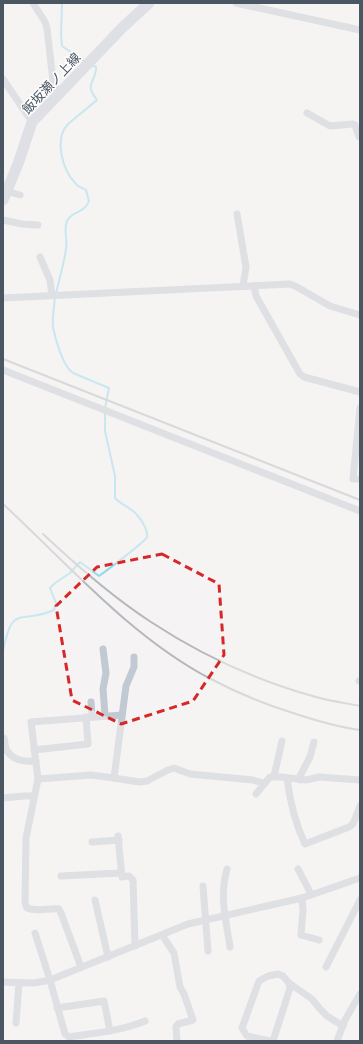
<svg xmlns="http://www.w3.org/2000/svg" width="363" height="1044" viewBox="0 0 363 1044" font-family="'Varela Round','Noto Sans JP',sans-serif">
  <rect width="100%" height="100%" fill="#f5f3f3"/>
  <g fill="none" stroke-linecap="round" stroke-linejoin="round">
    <g stroke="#90daee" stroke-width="2">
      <polyline points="62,3 61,35 62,46 85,62"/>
      <path d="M56,294C59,279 64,264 66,249C68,239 63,230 67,221C71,211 84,214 89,201L86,190C83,188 78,187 76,184C62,170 54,139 68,124L97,100C85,84 93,86 96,70V67L92,65"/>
      <path d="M55,298C54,307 52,318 53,327C55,338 63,367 73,373L109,388L105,408"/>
      <path d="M3,651C13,602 20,625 54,610L56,603L50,588L55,583L70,573L80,562L99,576C106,571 146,541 147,537C148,530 141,519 137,515C131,507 121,505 115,498V476L105,431V413"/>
    </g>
    <g stroke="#c1cad2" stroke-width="7">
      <polyline points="33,3 45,22 47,28 53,81 59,94"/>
      <polyline points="236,3 360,30"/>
      <polyline points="3,79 32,122"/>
      <polyline points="307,113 330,126 353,124 355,125 359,137 360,137"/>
      <polyline points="6,191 20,195"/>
      <polyline points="237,214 246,267 243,286"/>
      <polyline points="3,220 22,224 38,225"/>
      <polyline points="40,257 50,280 52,295"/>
      <polyline points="254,286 256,296 300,374 304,377 360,392"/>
      <polyline points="3,298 290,284 297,287 330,306 360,315"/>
      <polyline points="3,370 360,511"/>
      <polyline points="360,408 353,479 360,479"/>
      <polyline points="103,649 106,673 103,689 105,715"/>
      <polyline points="359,681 360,681"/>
      <polyline points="91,702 92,717"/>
      <path d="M4,738C5,742 5,748 7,751C13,760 25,762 36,761"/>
      <polyline points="34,750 88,744 86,717"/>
      <polyline points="274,776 282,741"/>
      <polyline points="114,778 139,782 147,781 168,770 174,768 190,774 253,780 263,783"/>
      <path d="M287,778C290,802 295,823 305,844L349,827L353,824L360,806"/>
      <polyline points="38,779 91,775 114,778 126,686 134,667 134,657"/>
      <polyline points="300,780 300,776 310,757 314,742"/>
      <polyline points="256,794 270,777 281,777 306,780 319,777 360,780"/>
      <polyline points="3,798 24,796 34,796"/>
      <polyline points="118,836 122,877 129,876 133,880 135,946"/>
      <polyline points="92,842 119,840"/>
      <path d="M227,869C219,897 226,919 230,947"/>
      <polyline points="298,869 311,894"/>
      <polyline points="61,876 121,873"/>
      <polyline points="203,886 208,951"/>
      <polyline points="302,898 303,910 301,935 319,940"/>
      <polyline points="95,900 108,957"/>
      <path d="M35,933L50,980L65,1034L69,1037C95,1033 121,1031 145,1021"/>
      <polyline points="162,935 174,953 180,987 184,994 193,1020 178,1024 176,1027 177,1041"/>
      <path d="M81,967L61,913L59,909C48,908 36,912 27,908L25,903L26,838L38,779L31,722L122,715"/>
      <polyline points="326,967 360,900"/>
      <polyline points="3,982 34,983 50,980 188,924 302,898 360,878"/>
      <polyline points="57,1008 104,1001 110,1031"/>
      <polyline points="16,1023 19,983"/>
      <polyline points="270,1041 247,1036 242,1028 259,981 268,976 278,974 283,976 289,983 312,999 320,1009 327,1016 343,1026"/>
      <polyline points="273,1041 290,988 289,983"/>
      <polyline points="337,1041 345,1020 360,994"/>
    </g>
    <polyline stroke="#c1cbd6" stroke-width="11" points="3,200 18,164 32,122 122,28 149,3"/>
    <g stroke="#b5b8bd" stroke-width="2">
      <polyline points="3,359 360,500"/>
      <path d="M3,504C68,564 130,636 209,678C235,692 264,704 293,713C314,720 337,727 360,730"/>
      <path d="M43,534C76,565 114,598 151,622C201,655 258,681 316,697C330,701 345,703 360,706"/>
    </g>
  </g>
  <path d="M0 0H363V1044H0ZM162,554L219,584L224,655L193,701L121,724L72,700L56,606L97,567Z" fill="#f5f3f3" fill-opacity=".55" fill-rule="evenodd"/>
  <path fill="none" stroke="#d62828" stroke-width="3" stroke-dasharray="8 5" stroke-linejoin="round" d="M162,554L219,584L224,655L193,701L121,724L72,700L56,606L97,567Z"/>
  <g text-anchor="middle" stroke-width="3" stroke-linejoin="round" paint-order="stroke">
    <g font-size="13" fill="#4a5661" stroke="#fff">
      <text transform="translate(51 83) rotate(-47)" y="5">飯坂瀬ノ上線</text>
    </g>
  </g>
  <rect width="363" height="1044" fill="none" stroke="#4a5661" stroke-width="8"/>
</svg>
